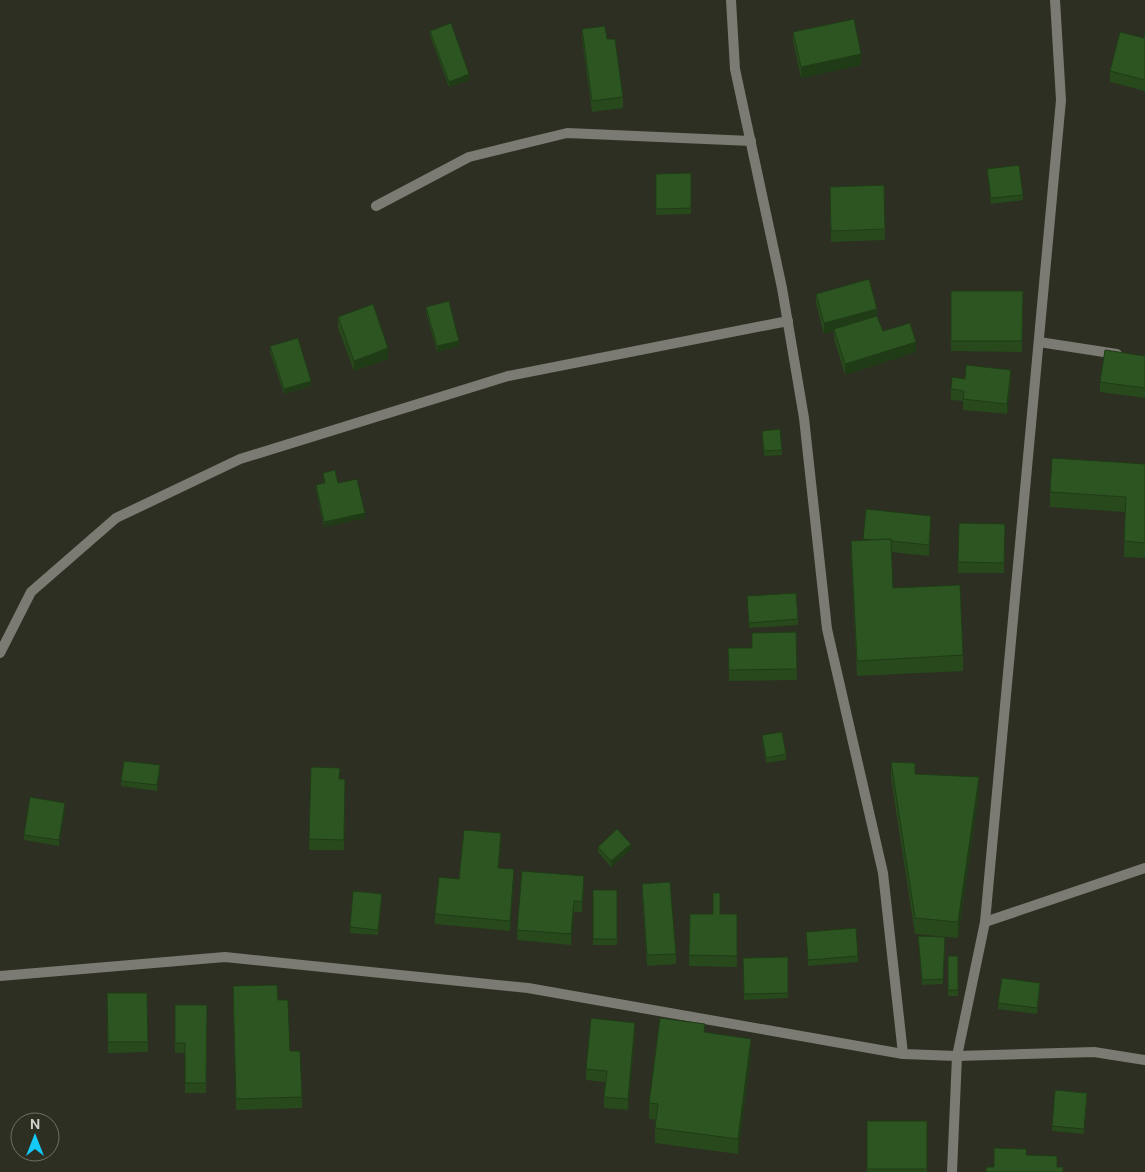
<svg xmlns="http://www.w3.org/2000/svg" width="1145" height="1172" viewBox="0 0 1145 1172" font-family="'DM Sans',sans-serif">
  <rect width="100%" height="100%" fill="#2d2f22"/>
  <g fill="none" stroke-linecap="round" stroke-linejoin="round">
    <g stroke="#7b7a73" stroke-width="10">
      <polyline points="731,0 735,69 782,288 804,418 827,629 883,873 903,1054"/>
      <polyline points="376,206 469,157 567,133 751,141"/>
      <polyline points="1039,342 1117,354"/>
      <polyline points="0,653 31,592 116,518 240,459 508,376 788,321"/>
      <polyline points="985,922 1145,868"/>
      <polyline points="0,976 225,957 528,988 903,1054 957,1056 1094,1052 1145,1060"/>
      <polyline points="952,1172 957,1056 985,922 1061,100 1055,0"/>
    </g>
  </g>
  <g fill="#27491c">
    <polygon points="582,29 607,39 623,97 623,108 592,112 582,39"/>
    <polygon points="430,31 469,80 449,87 430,36"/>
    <polygon points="793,32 861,65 801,78 793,42"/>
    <polygon points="1145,33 1145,91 1110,82 1110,71 1144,38"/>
    <polygon points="987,169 1023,195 1023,200 991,204"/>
    <polygon points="691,173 691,214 656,215 656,174"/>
    <polygon points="830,187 885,229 885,240 831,242"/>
    <polygon points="951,291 1023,291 1022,352 951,351"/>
    <polygon points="816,294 877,316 883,331 916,352 845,375 834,339 834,331 824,334 816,304"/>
    <polygon points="426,307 459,346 437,352 426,312"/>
    <polygon points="338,317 388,359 354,371 338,328"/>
    <polygon points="270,346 311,386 284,394 270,352"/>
    <polygon points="1145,356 1145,398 1100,392 1100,382"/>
    <polygon points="965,379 1011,380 1007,414 963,410 963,401 951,400 951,389"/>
    <polygon points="762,436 782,450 782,455 764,456"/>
    <polygon points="1145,464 1145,558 1124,557 1125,512 1050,507 1050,492"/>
    <polygon points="323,473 338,483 365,518 324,527 316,490 316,485 324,483"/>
    <polygon points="1005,524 1004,573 958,573 958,562"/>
    <polygon points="931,526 929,556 891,552 893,588 963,655 963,671 857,676 851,556 851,541 863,540 863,539"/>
    <polygon points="747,602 798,619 798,625 749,628"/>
    <polygon points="796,632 797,680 729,681 728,648 752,648"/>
    <polygon points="762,735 786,754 786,760 766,763 762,740"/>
    <polygon points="891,762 915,774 979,793 958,938 915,934 891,778"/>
    <polygon points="311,767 340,779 345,790 344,850 309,850"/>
    <polygon points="160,771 157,791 121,786 121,781"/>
    <polygon points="65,809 59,846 24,840 24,835"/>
    <polygon points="501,844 499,868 514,880 510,931 435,924 435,914 459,879"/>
    <polygon points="598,847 631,849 611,867 598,852"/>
    <polygon points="642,884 676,954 676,964 647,966 642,895"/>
    <polygon points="584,886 582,912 574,912 571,945 517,940 517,930"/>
    <rect x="593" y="890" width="24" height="55"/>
    <polygon points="382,899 378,935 350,933 350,927"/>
    <polygon points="690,914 737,914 737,967 689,966"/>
    <polygon points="806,932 858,956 858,962 808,966"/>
    <polygon points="918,936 945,943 943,984 922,985"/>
    <rect x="948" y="956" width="10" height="40"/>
    <polygon points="788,957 788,998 744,1000 743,958"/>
    <polygon points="1040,989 1037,1014 998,1009 998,1003"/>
    <polygon points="107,993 147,993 148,1052 108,1053"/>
    <polygon points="233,997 290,1051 302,1097 302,1108 236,1110"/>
    <polygon points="175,1005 207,1005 206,1093 185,1093 185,1053 175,1053"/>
    <polygon points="705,1033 751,1054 738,1154 655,1143 655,1128 656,1120 649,1119 649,1103"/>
    <polygon points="635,1034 628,1110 604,1108 604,1097 605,1082 586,1080 586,1069"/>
    <polygon points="1087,1098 1084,1134 1052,1131 1052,1126"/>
    <rect x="867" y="1121" width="60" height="51"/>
  </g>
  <g fill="#203c17">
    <polygon points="861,54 861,65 801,78 801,67"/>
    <polygon points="469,74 469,80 449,87 449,82"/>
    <polygon points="877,309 877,320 834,329 834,331 824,334 824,323"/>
    <polygon points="459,341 459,346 437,352 437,346"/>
    <polygon points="916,342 916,352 845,375 845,364"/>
    <polygon points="388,348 388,359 354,371 354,361"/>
    <polygon points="1011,370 1011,380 1007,414 1007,404"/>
    <polygon points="311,381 311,386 284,394 284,389"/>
    <polygon points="365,513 365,518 324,527 324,522"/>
    <polygon points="931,516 931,526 929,556 929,545"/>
    <polygon points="160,765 160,771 157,791 157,785"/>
    <polygon points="979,777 979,793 958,938 958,922"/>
    <polygon points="65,803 65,809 59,846 59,840"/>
    <polygon points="501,833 501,844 498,878 498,868"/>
    <polygon points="631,844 631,849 611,867 611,861"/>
    <polygon points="514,869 514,880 510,931 510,921"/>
    <polygon points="584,876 584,886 582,912 582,902"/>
    <polygon points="574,901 574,912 571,945 571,934"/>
    <polygon points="635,1023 635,1034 628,1110 628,1099"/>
    <polygon points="751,1039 751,1054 738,1154 738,1139"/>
  </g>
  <g fill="#2d5521" stroke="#203c17">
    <polygon points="854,19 861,54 801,67 793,32"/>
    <polygon points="451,23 469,74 449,82 430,31"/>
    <polygon points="605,26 607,39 615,39 623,97 592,101 582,29"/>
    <polygon points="1120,32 1144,38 1145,33 1145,80 1110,71"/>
    <polygon points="1019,165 1023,195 991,198 987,169"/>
    <polygon points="691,173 691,208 656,209 656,174"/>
    <polygon points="884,185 885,229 831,231 830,187"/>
    <polygon points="869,279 877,309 824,323 816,294"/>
    <polygon points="951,291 1023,291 1022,341 951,341"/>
    <polygon points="449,301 459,341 437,346 426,307"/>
    <polygon points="373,304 388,348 354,361 338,317"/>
    <polygon points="877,316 883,331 910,323 916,342 845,364 834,329"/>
    <polygon points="298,338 311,381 284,389 270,346"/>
    <polygon points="1105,350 1145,356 1145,388 1100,382"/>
    <polygon points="966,365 1011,370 1007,404 963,399 964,391 951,389 952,377 965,379"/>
    <polygon points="780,429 782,450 764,451 762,431"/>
    <polygon points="1052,458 1145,464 1145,543 1124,541 1126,497 1050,492"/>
    <polygon points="335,470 338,483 357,479 365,513 324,522 316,485 325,483 323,473"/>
    <polygon points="866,509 931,516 929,545 891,541 891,539 874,540 863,539"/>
    <polygon points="959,523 1005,524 1004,563 958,562"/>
    <polygon points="891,539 893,588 960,585 963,655 857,661 851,541"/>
    <polygon points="796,593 798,619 749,623 747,596"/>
    <polygon points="796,632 797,669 729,670 728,648 752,648 752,633"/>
    <polygon points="782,732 786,754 766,758 762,735"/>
    <polygon points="124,761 160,765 157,785 121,781"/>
    <polygon points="891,762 915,763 915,774 979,777 958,922 915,918"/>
    <polygon points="311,767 340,768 339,779 345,779 344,840 309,839"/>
    <polygon points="30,797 65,803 59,840 24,835"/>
    <polygon points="617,829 631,844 611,861 598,847"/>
    <polygon points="464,830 501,833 498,868 514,869 510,921 435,914 439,877 459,879"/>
    <polygon points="522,871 584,876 582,902 574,901 571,934 517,930"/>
    <polygon points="670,882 676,954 647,955 642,884"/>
    <rect x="593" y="890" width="24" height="49"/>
    <polygon points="353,891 382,894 378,930 350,927"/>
    <polygon points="713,893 720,893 720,914 737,914 737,956 689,955 690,914 713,914"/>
    <polygon points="856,928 858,956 808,960 806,932"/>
    <polygon points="918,936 945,937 943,979 922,980"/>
    <rect x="948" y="956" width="10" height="34"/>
    <polygon points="788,957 788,993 744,994 743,958"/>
    <polygon points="1002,978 1040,983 1037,1008 998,1003"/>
    <polygon points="277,985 278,1000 288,1000 290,1051 300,1051 302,1097 236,1099 233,986"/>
    <polygon points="107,993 147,993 148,1042 108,1042"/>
    <polygon points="175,1005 207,1005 206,1083 185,1083 185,1043 175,1043"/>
    <polygon points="591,1018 635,1023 628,1099 604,1097 607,1071 586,1069"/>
    <polygon points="660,1018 705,1024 704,1032 751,1039 738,1139 655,1128 658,1104 649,1103"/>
    <polygon points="1055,1090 1087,1093 1084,1129 1052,1126"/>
    <rect x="867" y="1121" width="60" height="48"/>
    <polygon points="994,1148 1027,1149 1026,1155 1057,1156 1057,1167 1063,1167 1063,1172 986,1172 986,1167 994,1167"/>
  </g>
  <g transform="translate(35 1137)"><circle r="24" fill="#2d2f22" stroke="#6f7166"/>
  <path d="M0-4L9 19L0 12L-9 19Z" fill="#14cafb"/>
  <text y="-8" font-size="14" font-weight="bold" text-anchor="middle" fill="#d2d4cb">N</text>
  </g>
</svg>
